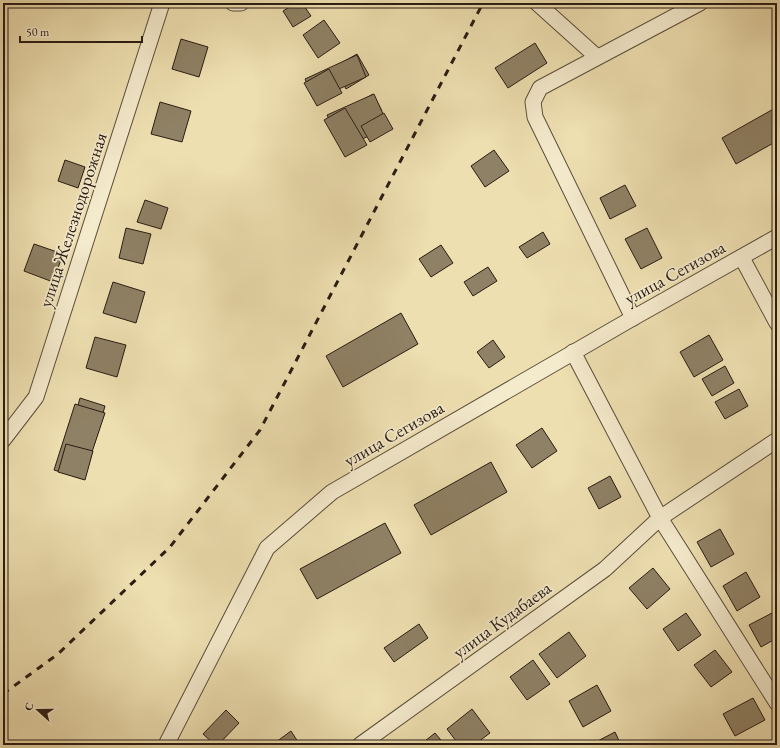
<svg xmlns="http://www.w3.org/2000/svg" width="780" height="748" viewBox="0 0 780 748" font-family="'EB Garamond',serif">
  <rect width="100%" height="100%" fill="#eedfb0"/>
  <filter id="stains"><feTurbulence type="fractalNoise" baseFrequency=".005" numOctaves="4"/><feColorMatrix values="0 0 0 0 .2 0 0 0 0 .09 0 0 0 0 .02 0 0 0 .5 -.17"/></filter>
  <radialGradient id="worn" r=".72"><stop offset=".6" stop-color="#630" stop-opacity="0"/><stop offset="1" stop-color="#630" stop-opacity=".3"/></radialGradient>
  <g fill="#8f8165" stroke="#291c13">
    <polygon points="296,3 302,3 311,16 293,27 283,11"/>
    <polygon points="324,20 340,43 318,58 303,35"/>
    <polygon points="181,39 208,47 199,77 172,69"/>
    <polygon points="535,43 547,63 508,88 495,68"/>
    <polygon points="357,54 369,75 346,89 334,67"/>
    <polygon points="357,55 366,77 314,100 305,79"/>
    <polygon points="329,69 342,93 317,106 304,83"/>
    <polygon points="373,94 382,111 360,123 351,107"/>
    <polygon points="374,94 389,127 342,148 327,115"/>
    <polygon points="160,102 191,111 182,142 151,134"/>
    <polygon points="777,107 777,141 736,164 722,138"/>
    <polygon points="345,108 367,145 345,157 324,120"/>
    <polygon points="384,113 393,129 370,142 361,126"/>
    <polygon points="494,150 509,171 485,187 471,166"/>
    <polygon points="65,160 85,167 78,188 58,181"/>
    <polygon points="625,185 636,206 610,219 600,198"/>
    <polygon points="145,200 168,208 161,229 137,222"/>
    <polygon points="126,228 151,234 143,264 119,258"/>
    <polygon points="647,228 662,258 641,269 625,239"/>
    <polygon points="543,232 550,244 527,258 519,247"/>
    <polygon points="34,244 63,254 53,282 24,271"/>
    <polygon points="441,245 453,263 431,277 419,259"/>
    <polygon points="488,267 497,281 473,296 464,282"/>
    <polygon points="113,282 145,292 136,323 103,313"/>
    <polygon points="401,313 418,344 343,387 326,356"/>
    <polygon points="709,335 723,360 694,377 680,352"/>
    <polygon points="95,337 126,345 117,377 86,368"/>
    <polygon points="493,340 505,357 489,368 477,352"/>
    <polygon points="725,366 734,383 712,396 702,379"/>
    <polygon points="739,389 748,406 725,419 715,402"/>
    <polygon points="80,398 105,406 94,445 69,437"/>
    <polygon points="75,404 105,413 83,479 54,470"/>
    <polygon points="542,428 557,451 532,468 516,445"/>
    <polygon points="66,444 93,451 85,480 58,472"/>
    <polygon points="491,462 507,492 431,535 414,505"/>
    <polygon points="610,476 621,497 599,509 588,488"/>
    <polygon points="385,523 401,553 317,599 300,569"/>
    <polygon points="720,529 734,554 711,567 697,542"/>
    <polygon points="653,568 670,589 647,609 629,588"/>
    <polygon points="746,572 760,597 737,611 723,586"/>
    <polygon points="686,613 701,635 678,651 663,629"/>
    <polygon points="772,613 777,623 777,638 761,647 749,625"/>
    <polygon points="419,624 428,638 394,662 384,648"/>
    <polygon points="569,632 586,656 557,678 539,654"/>
    <polygon points="715,650 732,672 711,687 694,665"/>
    <polygon points="533,660 550,684 527,700 510,677"/>
    <polygon points="597,685 611,711 583,727 569,701"/>
    <polygon points="753,698 765,720 735,736 723,714"/>
    <polygon points="472,709 490,733 474,745 459,745 447,729"/>
    <polygon points="226,710 239,723 218,745 215,745 203,734"/>
    <polygon points="291,731 300,745 272,745"/>
    <polygon points="615,732 621,745 590,745"/>
    <polygon points="435,733 445,745 420,745"/>
  </g>
  <g fill="none" stroke-linecap="round" stroke-linejoin="round">
    <defs>
      <g id="minor">
        <polyline points="233,3 241,3"/>
        <polyline points="537,3 597,57"/>
        <polyline points="742,258 777,323"/>
        <polyline points="633,318 535,117 533,102 540,88 700,3"/>
        <polyline points="573,352 660,518 777,703"/>
        <polyline points="3,440 36,397 162,3"/>
        <polyline points="166,745 267,548 332,492 633,318 777,237"/>
        <polyline points="360,745 605,569 660,518 777,440"/>
      </g>
    </defs>
    <use href="#minor" stroke="#5a4d3a" stroke-width="17"/>
    <use href="#minor" stroke="#f4eacc" stroke-width="15"/>
    <polyline stroke="#291c13" stroke-width="3" stroke-dasharray="7 7" stroke-linecap="butt" points="3,694 58,654 170,547 260,430 483,3"/>
  </g>
  <g text-anchor="middle" stroke-width="3.5" stroke-linejoin="round" paint-order="stroke">
    <g font-size="18" fill="#291c13" stroke="#f4eacc">
      <text transform="translate(73 220) rotate(-72)" y="6">улица Железнодорожная</text>
      <text transform="translate(675 273) rotate(-29)" y="6">улица Сегизова</text>
      <text transform="translate(394 434) rotate(-30)" y="6">улица Сегизова</text>
      <text transform="translate(502 620) rotate(-36)" y="6">улица Кудабаева</text>
    </g>
  </g>
  <rect width="780" height="748" fill="none" stroke="#eedfb0" stroke-width="16"/>
  <rect x="4" y="4" width="772" height="740" fill="none" stroke="#291c13" stroke-width="2"/>
  <rect x="8" y="8" width="764" height="732" fill="none" stroke="#291c13"/>
  <g transform="translate(38 710) rotate(291)" stroke="#f4eacc" stroke-width="3" paint-order="stroke">
  <path d="M0-3L7 15L0 10L-7 15Z" fill="#291c13"/>
  <text y="-6" font-size="11" font-weight="bold" text-anchor="middle" fill="#291c13">С</text>
  </g>
  <path d="M20 36v6h122v-6" fill="none" stroke="#291c13" stroke-width="2"/>
  <text x="26" y="36" font-size="12" fill="#291c13" stroke="#f4eacc" stroke-width="3" paint-order="stroke">50 m</text>
  <rect width="100%" height="100%" filter="url(#stains)"/>
  <rect width="100%" height="100%" fill="url(#worn)"/>
</svg>
